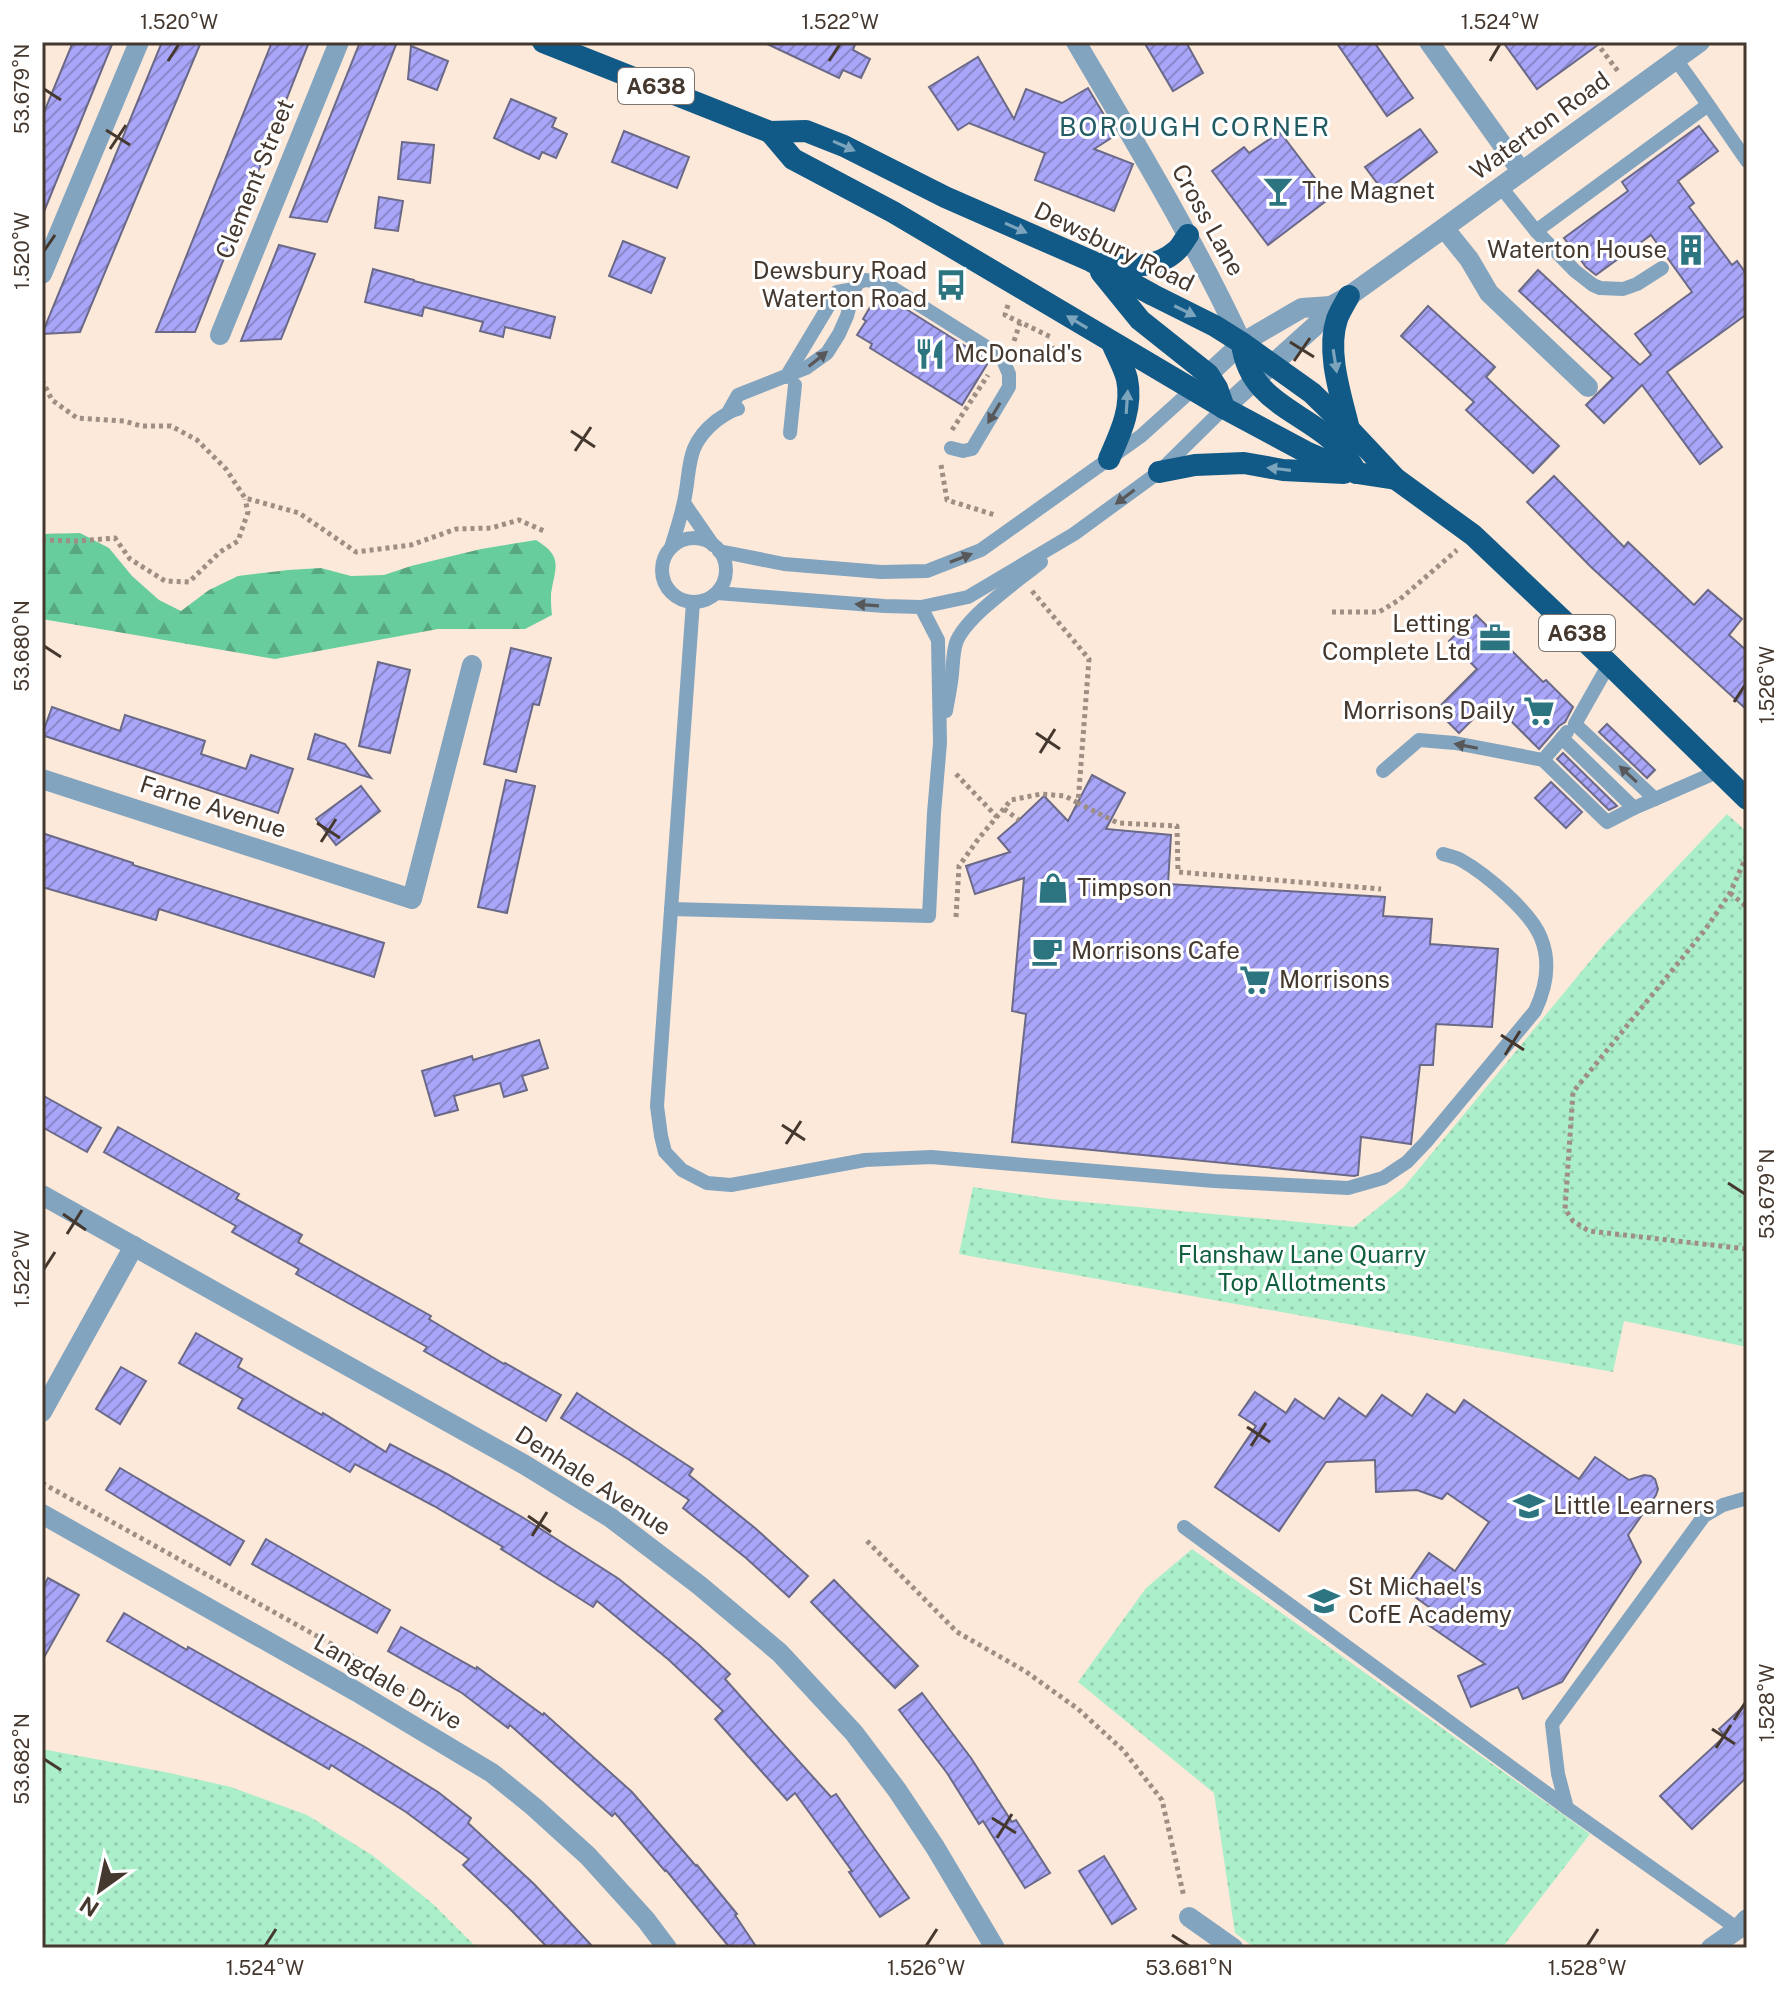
<svg xmlns="http://www.w3.org/2000/svg" width="1789" height="1990" viewBox="0 0 1789 1990" font-family="'Public Sans',sans-serif">
  <defs>
    <pattern id="green-dots" width="8" height="8" patternUnits="userSpaceOnUse" patternTransform="scale(2)"><rect width="8" height="8" fill="#aaeeca"/><path d="M2 2h.1M6 6h.1" fill="none" stroke="#94cdae" stroke-width="1.8" stroke-linecap="round"/></pattern>
    <pattern id="forest-firs" width="22" height="20" patternUnits="userSpaceOnUse" patternTransform="scale(2)"><rect width="22" height="20" fill="#68cd9c"/><path d="M5 1l3.5 6h-7zM16 11l3.5 6h-7z" fill="#57a780"/></pattern>
    <pattern id="building-hatch" width="6" height="6" patternUnits="userSpaceOnUse" patternTransform="scale(2)"><rect width="6" height="6" fill="#a9a5f9"/><path d="M-1 1l2-2M0 6l6-6M5 7l2-2" fill="none" stroke="#8b87ca"/></pattern>
  </defs>
  <rect width="100%" height="100%" fill="#fde9da"/>
  <g fill="url(#green-dots)">
    <polygon points="1727,814 1747,832 1747,1347 1624,1321 1613,1372 959,1254 973,1187 1052,1199 1354,1227 1404,1187 1605,943"/>
    <polygon points="1192,1549 1590,1834 1502,1948 1255,1948 1235,1933 1214,1793 1078,1682 1146,1588"/>
    <polygon points="42,1749 165,1772 231,1787 307,1815 372,1855 433,1904 477,1948 42,1948"/>
  </g>
  <path fill="url(#forest-firs)" d="M80,533L109,548L132,576L159,600L181,611L209,590L238,576L288,570L321,568L351,576L384,575L411,566L481,549L536,540C564,557 555,567 551,594C551,601 551,608 552,615L525,629H438L275,659L42,619V534Z"/>
  <g fill="url(#building-hatch)" stroke="#6a6988" stroke-width="2">
    <polygon points="73,42 113,42 43,214 42,117"/>
    <polygon points="162,42 201,42 80,332 42,334"/>
    <polygon points="272,42 309,42 195,332 156,332"/>
    <polygon points="360,42 397,42 327,222 290,217"/>
    <polygon points="763,42 856,42 853,50 870,59 861,78 843,70 839,78"/>
    <polygon points="1144,42 1186,42 1203,73 1173,91"/>
    <polygon points="1336,42 1374,42 1413,98 1387,116"/>
    <polygon points="1503,42 1602,42 1537,89"/>
    <polygon points="411,46 448,61 437,90 408,79"/>
    <polygon points="978,57 1014,119 1026,89 1062,103 1088,88 1116,135 1094,149 1133,164 1114,211 1035,180 1045,153 969,123 958,130 929,87"/>
    <polygon points="511,99 556,118 552,127 567,134 556,158 542,152 539,159 494,138"/>
    <polygon points="1699,126 1718,151 1678,181 1694,203 1689,207 1732,265 1737,261 1747,275 1747,314 1667,372 1722,447 1700,464 1642,385 1604,423 1586,405 1613,378 1519,291 1538,270 1640,365 1651,355 1635,334 1692,292 1651,235 1596,275 1586,267 1564,238 1628,191 1622,182"/>
    <polygon points="1420,129 1437,152 1384,192 1365,167"/>
    <polygon points="624,131 689,157 677,188 612,162"/>
    <polygon points="1280,132 1330,198 1268,245 1212,171 1244,147 1249,153"/>
    <polygon points="402,142 434,145 430,183 398,179"/>
    <polygon points="379,197 403,201 398,231 375,228"/>
    <polygon points="623,241 665,258 651,293 609,276"/>
    <polygon points="279,245 315,254 281,339 241,341"/>
    <polygon points="373,269 414,280 414,281 555,317 550,338 505,327 503,337 480,331 483,322 424,307 422,316 365,302"/>
    <polygon points="882,294 989,361 962,405 870,348 872,344 857,335 866,321 863,319 875,299 878,301"/>
    <polygon points="1428,306 1495,367 1486,377 1559,446 1533,473 1466,410 1474,402 1401,336"/>
    <polygon points="1554,476 1624,547 1628,542 1694,605 1708,590 1742,619 1729,635 1747,651 1747,710 1591,567 1527,502"/>
    <polygon points="1476,615 1543,682 1546,680 1573,707 1565,722 1559,726 1539,749 1491,701 1459,733 1436,710 1477,669 1449,641"/>
    <polygon points="511,648 551,658 539,705 533,704 516,772 484,764"/>
    <polygon points="378,662 410,670 390,753 359,746"/>
    <polygon points="52,707 120,731 125,715 205,741 201,754 246,769 251,755 293,769 278,813 42,735"/>
    <polygon points="1607,724 1655,770 1647,778 1599,732"/>
    <polygon points="315,734 345,744 371,778 308,759"/>
    <polygon points="1563,753 1617,806 1609,810 1557,759"/>
    <polygon points="1092,775 1125,793 1106,829 1171,835 1168,884 1385,897 1383,916 1432,919 1430,944 1498,949 1492,1027 1436,1024 1433,1065 1420,1065 1411,1144 1361,1137 1358,1175 1354,1176 1012,1142 1026,1014 1012,1011 1024,878 975,894 966,866 1010,852 998,838 1019,820 1044,796 1068,821"/>
    <polygon points="506,780 535,786 507,913 478,907"/>
    <polygon points="1551,782 1582,812 1566,828 1535,798"/>
    <polygon points="361,786 380,811 336,845 316,819"/>
    <polygon points="42,833 133,863 133,865 384,943 374,977 159,909 156,920 42,887"/>
    <polygon points="539,1040 548,1068 522,1076 527,1090 504,1097 500,1083 454,1096 458,1110 435,1116 422,1071 472,1056 473,1060"/>
    <polygon points="42,1095 101,1128 87,1152 42,1127"/>
    <polygon points="118,1127 239,1194 236,1199 302,1235 298,1242 431,1316 429,1319 504,1364 505,1363 561,1395 546,1421 424,1351 427,1347 296,1274 299,1269 232,1232 236,1226 104,1152"/>
    <polygon points="196,1333 242,1359 238,1367 322,1415 323,1413 386,1452 390,1444 447,1474 522,1517 619,1579 698,1644 730,1674 725,1679 831,1797 836,1794 909,1898 880,1917 849,1872 852,1871 795,1793 787,1800 715,1719 723,1711 669,1660 597,1601 593,1607 501,1549 503,1547 434,1506 355,1464 350,1472 238,1408 243,1399 179,1363"/>
    <polygon points="121,1367 146,1381 120,1424 96,1409"/>
    <polygon points="1255,1392 1286,1413 1295,1399 1324,1419 1339,1398 1366,1417 1382,1395 1412,1416 1427,1394 1455,1413 1464,1400 1579,1479 1595,1457 1629,1480 1644,1475 1651,1476 1655,1479 1658,1489 1656,1495 1628,1535 1641,1562 1562,1682 1523,1699 1518,1687 1471,1707 1458,1676 1485,1664 1424,1622 1433,1610 1404,1589 1429,1553 1455,1571 1489,1522 1447,1493 1442,1499 1417,1490 1376,1492 1375,1460 1326,1462 1279,1531 1215,1487 1256,1426 1239,1415"/>
    <polygon points="577,1393 693,1469 689,1475 755,1528 808,1576 789,1597 746,1558 683,1508 689,1500 628,1459 561,1418"/>
    <polygon points="120,1468 244,1541 230,1565 106,1490"/>
    <polygon points="266,1539 390,1610 377,1633 252,1564"/>
    <polygon points="48,1578 79,1595 42,1661 42,1590"/>
    <polygon points="834,1580 918,1666 895,1688 811,1602"/>
    <polygon points="124,1613 187,1650 188,1647 365,1747 438,1792 471,1818 468,1823 534,1884 594,1948 548,1948 510,1909 463,1865 469,1859 406,1812 331,1765 329,1769 107,1641"/>
    <polygon points="401,1627 476,1669 477,1667 543,1715 544,1713 632,1792 696,1866 697,1865 737,1914 735,1915 757,1948 730,1948 666,1870 665,1871 615,1813 612,1816 510,1725 508,1728 462,1693 388,1651"/>
    <polygon points="922,1693 971,1758 1012,1822 1016,1820 1050,1873 1025,1888 983,1821 979,1824 947,1773 899,1710"/>
    <polygon points="1747,1703 1747,1777 1692,1829 1660,1796 1725,1736 1719,1729"/>
    <polygon points="1104,1856 1136,1909 1112,1924 1079,1871"/>
  </g>
  <g fill="none" stroke-linecap="round" stroke-linejoin="round">
    <g stroke="#9f8e83" stroke-width="5" stroke-dasharray="4 4" stroke-linecap="butt">
      <polyline points="1596,42 1620,74"/>
      <polyline points="1008,305 1005,315 1051,337"/>
      <polyline points="1014,341 1020,323"/>
      <polyline points="1019,351 1072,347"/>
      <polyline points="42,380 52,400 77,418 124,421 141,426 171,426 197,440 226,469 245,498 299,513 356,552 411,545 456,529 491,528 519,520 544,531"/>
      <polyline points="952,430 988,375"/>
      <polyline points="941,465 947,500 995,515"/>
      <polyline points="42,540 78,541 115,538 130,559 165,581 189,582 220,552 238,541 248,512 245,499"/>
      <polyline points="1032,591 1089,659 1078,803 1118,823 1177,826 1178,872 1381,889"/>
      <polyline points="1332,612 1379,612 1399,600 1457,550"/>
      <polyline points="956,774 997,817"/>
      <polyline points="1004,809 1019,820"/>
      <polyline points="1747,855 1730,893 1705,930 1573,1092 1565,1209 1573,1221 1589,1231 1747,1249"/>
      <polyline points="1730,893 1747,907"/>
      <polyline points="956,917 959,866 979,838 1011,800 1041,794 1065,796 1078,803"/>
      <polyline points="42,1483 369,1665 423,1701"/>
      <polyline points="867,1541 957,1632 1025,1671 1078,1709 1123,1750 1162,1800 1184,1897"/>
    </g>
    <g stroke="#83a4bf" stroke-width="14">
      <path d="M1676,60C1701,93 1723,127 1747,161"/>
      <polyline points="1500,186 1536,231 1575,271 1593,285 1600,288 1623,289 1637,284 1662,268"/>
      <polyline points="1536,231 1708,105"/>
      <polyline points="786,377 837,292 854,289"/>
      <polyline points="729,411 738,395 806,368 827,353 839,334 847,316 854,289 859,282 865,280 883,282 996,353 1003,360 1009,374 1009,387 972,449 963,451 951,448"/>
      <polyline points="790,433 795,385"/>
      <polyline points="684,503 713,545"/>
      <circle cx="694" cy="570" r="32"/>
      <path d="M671,548C675,534 680,520 683,506C692,471 683,447 716,421C723,416 729,411 738,409"/>
      <polyline points="719,551 784,564 881,572 927,571 981,550 1141,436 1192,390"/>
      <polyline points="717,593 884,606 921,607 968,597 1074,534 1159,472 1224,408"/>
      <path d="M693,602L657,1106L661,1136L665,1152L682,1170L707,1183L731,1185L865,1160L931,1157L1214,1181L1348,1188L1383,1178L1407,1162L1426,1142L1535,1011C1546,988 1551,963 1541,938C1531,912 1486,874 1461,860C1456,857 1449,856 1443,854"/>
      <polyline points="1609,664 1575,724 1655,799 1719,771"/>
      <path d="M946,711C948,699 951,686 952,674C953,664 953,653 956,643C965,617 1018,581 1041,562"/>
      <polyline points="1567,732 1562,738 1634,808 1655,799"/>
      <polyline points="1562,738 1543,760 1607,822 1634,808"/>
      <polyline points="1383,771 1419,740 1455,743 1543,760"/>
      <polyline points="671,909 929,916 934,813 940,743 938,640 921,607"/>
      <polyline points="1184,1527 1567,1808"/>
      <polyline points="1738,1929 1567,1808 1558,1774 1552,1724 1704,1516 1723,1505 1747,1498"/>
    </g>
    <g stroke="#83a4bf" stroke-width="20">
      <path d="M1076,42C1134,141 1194,239 1242,343"/>
      <polyline points="1429,42 1521,171"/>
      <polyline points="1444,228 1469,259 1489,293 1588,387"/>
      <polyline points="42,274 139,42"/>
      <polyline points="220,335 339,42"/>
      <polyline points="1198,384 1242,343 1295,312 1302,308 1331,306"/>
      <polyline points="1224,408 1315,326 1331,306 1349,296 1444,228 1700,42"/>
      <polyline points="42,779 412,899 472,665"/>
      <polyline points="42,1195 525,1465 611,1518 699,1585 780,1653 854,1733 897,1790 935,1847 995,1948"/>
      <polyline points="42,1412 134,1246"/>
      <polyline points="42,1514 357,1692 492,1773 534,1807 588,1856 646,1920 667,1948"/>
      <polyline points="1189,1917 1233,1948"/>
    </g>
    <polyline stroke="#83a4bf" stroke-width="20" points="1711,1948 1738,1929 1747,1919"/>
    <g stroke="#115a87" stroke-width="22">
      <polyline points="543,42 770,132 806,131 844,146 945,197 1091,261 1153,295 1215,326 1242,343 1312,393 1349,429 1396,479 1473,535 1609,664 1747,799"/>
      <polyline points="770,132 793,159 893,212 1224,408 1306,452 1327,461 1357,473 1396,479"/>
      <path d="M1105,263C1129,266 1155,270 1176,251C1181,247 1184,240 1188,235"/>
      <polyline points="1101,272 1140,320 1208,374 1217,388 1224,408"/>
      <path d="M1349,296C1345,303 1340,311 1337,319C1326,352 1341,396 1349,429"/>
      <path d="M1242,343C1249,405 1308,411 1343,451C1348,458 1352,466 1357,473"/>
      <path d="M1109,459C1120,434 1133,408 1127,379C1124,367 1117,355 1112,343"/>
      <polyline points="1159,472 1195,465 1244,463 1283,470 1344,473"/>
    </g>
  </g>
  <defs><path id="oneway-solid" d="M-6-.8H1V-3.2L6.5 0L1 3.2V.8H-6Z" transform="scale(2)"/></defs>
  <g fill="#7ca4bd">
    <use href="#oneway-solid" transform="translate(844 146) rotate(24)"/>
    <use href="#oneway-solid" transform="translate(1016 228) rotate(24)"/>
    <use href="#oneway-solid" transform="translate(1185 311) rotate(26)"/>
    <use href="#oneway-solid" transform="translate(1077 322) rotate(-149)"/>
    <use href="#oneway-solid" transform="translate(1335 361) rotate(81)"/>
    <use href="#oneway-solid" transform="translate(1127 402) rotate(-86)"/>
    <use href="#oneway-solid" transform="translate(1279 469) rotate(-173)"/>
  </g>
  <g fill="#58585a">
    <use href="#oneway-solid" transform="translate(818 359) rotate(-39)"/>
    <use href="#oneway-solid" transform="translate(994 413) rotate(121)"/>
    <use href="#oneway-solid" transform="translate(1125 497) rotate(143)"/>
    <use href="#oneway-solid" transform="translate(961 558) rotate(-21)"/>
    <use href="#oneway-solid" transform="translate(867 605) rotate(-176)"/>
    <use href="#oneway-solid" transform="translate(1466 746) rotate(-169)"/>
    <use href="#oneway-solid" transform="translate(1628 774) rotate(-137)"/>
  </g>
  <path fill="none" stroke="#45382f" stroke-width="3" d="M168,61L179,44M829,61L840,44M1490,61L1500,44M44,89L61,100M106,130L130,145M110,149L126,125M44,251L55,235M1290,342L1314,357M1294,361L1310,338M571,431L595,447M575,451L591,427M44,646L61,657M1734,702L1745,685M1036,733L1060,749M1040,753L1055,729M317,823L340,838M321,842L336,819M1501,1035L1524,1050M1505,1055L1520,1031M782,1125L805,1140M786,1144L801,1121M1728,1183L1745,1194M63,1214L86,1230M67,1234L82,1210M44,1269L55,1252M1247,1427L1270,1442M1251,1446L1266,1423M528,1516L551,1532M532,1536L547,1512M1734,1720L1745,1703M1712,1729L1735,1744M1716,1748L1731,1725M44,1759L61,1770M992,1818L1016,1833M997,1838L1012,1814M1172,1935L1189,1946M265,1946L276,1929M926,1946L937,1929M1587,1946L1598,1929"/>
  <defs>
    <symbol id="bar-bare" viewBox="-9 -9 18 18"><path d="M-6-5H6L.8 .8V4.5H3.5V6h-7V4.5H-.8V.8Z" fill="#2c747f" stroke="#fff" stroke-width="2.5" paint-order="stroke"/></symbol>
    <symbol id="building-bare" viewBox="-9 -9 18 18"><path d="M-4-6H4V6H1V3H-1V6H-4ZM-2.5-4.3h1.7v1.8h-1.7ZM.8-4.3h1.7v1.8H.8ZM-2.5-1h1.7V.8h-1.7ZM.8-1h1.7V.8H.8Z" fill="#2c747f" stroke="#fff" stroke-width="2.5" paint-order="stroke"/></symbol>
    <symbol id="bus-bare" viewBox="-9 -9 18 18"><path d="M-5-6H5V4H4V6H2V4H-2V6H-4V4H-5ZM-3.5-4V0h7V-4ZM-3.5 1.2v1.5H-2V1.2ZM2 1.2v1.5H3.5V1.2Z" fill="#2c747f" stroke="#fff" stroke-width="2.5" paint-order="stroke"/></symbol>
    <symbol id="restaurant-bare" viewBox="-9 -9 18 18"><path d="M-5-6h1v4h1v-4h1v4h1v-4h1v5L-1.5 .5V6h-2V.5L-5-1ZM5-6V6H3V1.5H1.5Q1.5-4 5-6Z" fill="#2c747f" stroke="#fff" stroke-width="2.5" paint-order="stroke"/></symbol>
    <symbol id="office-bare" viewBox="-9 -9 18 18"><path d="M-6-3h4V-5.5h4V-3h4V5H-6ZM-1-4.5V-3h2v-1.5ZM-6 0V1H6V0Z" fill="#2c747f" stroke="#fff" stroke-width="2.5" paint-order="stroke"/></symbol>
    <symbol id="supermarket-bare" viewBox="-9 -9 18 18"><path d="M-6-5.5h2.5l.6 2H6L4.5 2H-2.5L-4.4-4H-6ZM-1.5 3.2a1.3 1.3 0 1 0 .1 0ZM3 3.2a1.3 1.3 0 1 0 .1 0Z" fill="#2c747f" stroke="#fff" stroke-width="2.5" paint-order="stroke"/></symbol>
    <symbol id="shop-bare" viewBox="-9 -9 18 18"><path d="M-5-2.5h2.3a2.7 3.5 0 0 1 5.4 0H5L5.5 6h-11ZM-1.5-2.5h3a1.5 2.3 0 0 0-3 0Z" fill="#2c747f" stroke="#fff" stroke-width="2.5" paint-order="stroke"/></symbol>
    <symbol id="cafe-bare" viewBox="-9 -9 18 18"><path d="M-5.5-4.5H6V0H3Q3 3.5 0 3.5H-2.5Q-5.5 3.5-5.5 0ZM3-3.2v2h1.7v-2ZM-6 4.5H4V6H-6Z" fill="#2c747f" stroke="#fff" stroke-width="2.5" paint-order="stroke"/></symbol>
    <symbol id="school-bare" viewBox="-9 -9 18 18"><path d="M0-5L7-2L0 1L-7-2ZM-4 1L0 2.5L4 1V4Q0 6-4 4Z" fill="#2c747f" stroke="#fff" stroke-width="2.5" paint-order="stroke"/></symbol>
  </defs>
  <g fill-rule="evenodd">
    <use href="#bar-bare" x="1256" y="169" width="44" height="44"/>
    <use href="#building-bare" x="1669" y="228" width="44" height="44"/>
    <use href="#bus-bare" x="929" y="263" width="44" height="44"/>
    <use href="#restaurant-bare" x="908" y="332" width="44" height="44"/>
    <use href="#office-bare" x="1473" y="616" width="44" height="44"/>
    <use href="#supermarket-bare" x="1517" y="689" width="44" height="44"/>
    <use href="#shop-bare" x="1031" y="866" width="44" height="44"/>
    <use href="#cafe-bare" x="1025" y="929" width="44" height="44"/>
    <use href="#supermarket-bare" x="1233" y="958" width="44" height="44"/>
    <use href="#school-bare" x="1507" y="1484" width="44" height="44"/>
    <use href="#school-bare" x="1302" y="1579" width="44" height="44"/>
  </g>
  <g text-anchor="middle" stroke-width="6" stroke-linejoin="round" paint-order="stroke">
    <g fill="#fff" stroke="#7d746d" stroke-width="2">
      <rect x="618" y="68" width="76" height="36" rx="6"/>
      <rect x="1539" y="615" width="76" height="36" rx="6"/>
    </g>
    <g font-size="22" font-weight="bold" fill="#45382f">
      <text x="656" y="94">A638</text>
      <text x="1577" y="641">A638</text>
    </g>
    <g font-size="24" fill="#45382f" stroke="#fff">
      <text transform="translate(1540 126) rotate(-36)" y="8">Waterton Road</text>
      <text transform="translate(255 179) rotate(-68)" y="8">Clement Street</text>
      <text transform="translate(1208 220) rotate(61)" y="8">Cross Lane</text>
      <text transform="translate(1114 247) rotate(26)" y="8">Dewsbury Road</text>
      <text transform="translate(213 807) rotate(18)" y="8">Farne Avenue</text>
      <text transform="translate(593 1481) rotate(33)" y="8">Denhale Avenue</text>
      <text transform="translate(388 1682) rotate(30)" y="8">Langdale Drive</text>
    </g>
    <g font-size="24" fill="#45382f" stroke="#fff" text-anchor="start">
      <text x="1302" y="199">The Magnet</text>
      <text x="1667" y="258" text-anchor="end">Waterton House</text>
      <text x="927" y="279" text-anchor="end">Dewsbury Road<tspan x="927" dy="28">Waterton Road</tspan></text>
      <text x="954" y="362">McDonald's</text>
      <text x="1471" y="632" text-anchor="end">Letting<tspan x="1471" dy="28">Complete Ltd</tspan></text>
      <text x="1515" y="719" text-anchor="end">Morrisons Daily</text>
      <text x="1077" y="896">Timpson</text>
      <text x="1071" y="959">Morrisons Cafe</text>
      <text x="1279" y="988">Morrisons</text>
      <text x="1553" y="1514">Little Learners</text>
      <text x="1348" y="1595">St Michael's<tspan x="1348" dy="28">CofE Academy</tspan></text>
    </g>
    <g font-size="24" fill="#105f3f" stroke="#fff">
      <text x="1302" y="1263">Flanshaw Lane Quarry<tspan x="1302" dy="28">Top Allotments</tspan></text>
    </g>
    <g font-size="26" letter-spacing="2" fill="#225b63" stroke="#fff">
      <text x="1195" y="136">BOROUGH CORNER</text>
    </g>
  </g>
  <rect width="1789" height="1990" fill="none" stroke="#ffffff" stroke-width="88"/>
  <g transform="translate(100 1890) rotate(213)" stroke="#ffffff" stroke-width="6" paint-order="stroke">
  <path d="M0-6L14 30L0 20L-14 30Z" fill="#45382f"/>
  <text y="-12" font-size="22" font-weight="bold" text-anchor="middle" fill="#45382f">N</text>
  </g>
  <rect x="44" y="44" width="1701" height="1902" fill="none" stroke="#45382f" stroke-width="3"/>
  <g font-size="20" text-anchor="middle" fill="#45382f">
    <text x="179" y="29">1.520°W</text>
    <text x="840" y="29">1.522°W</text>
    <text x="1500" y="29">1.524°W</text>
    <text transform="translate(22 89) rotate(-90)" y="7">53.679°N</text>
    <text transform="translate(22 251) rotate(-90)" y="7">1.520°W</text>
    <text transform="translate(22 646) rotate(-90)" y="7">53.680°N</text>
    <text transform="translate(1767 685) rotate(-90)" y="7">1.526°W</text>
    <text transform="translate(1767 1194) rotate(-90)" y="7">53.679°N</text>
    <text transform="translate(22 1269) rotate(-90)" y="7">1.522°W</text>
    <text transform="translate(1767 1703) rotate(-90)" y="7">1.528°W</text>
    <text transform="translate(22 1759) rotate(-90)" y="7">53.682°N</text>
    <text x="265" y="1975">1.524°W</text>
    <text x="926" y="1975">1.526°W</text>
    <text x="1189" y="1975">53.681°N</text>
    <text x="1587" y="1975">1.528°W</text>
  </g>
</svg>
